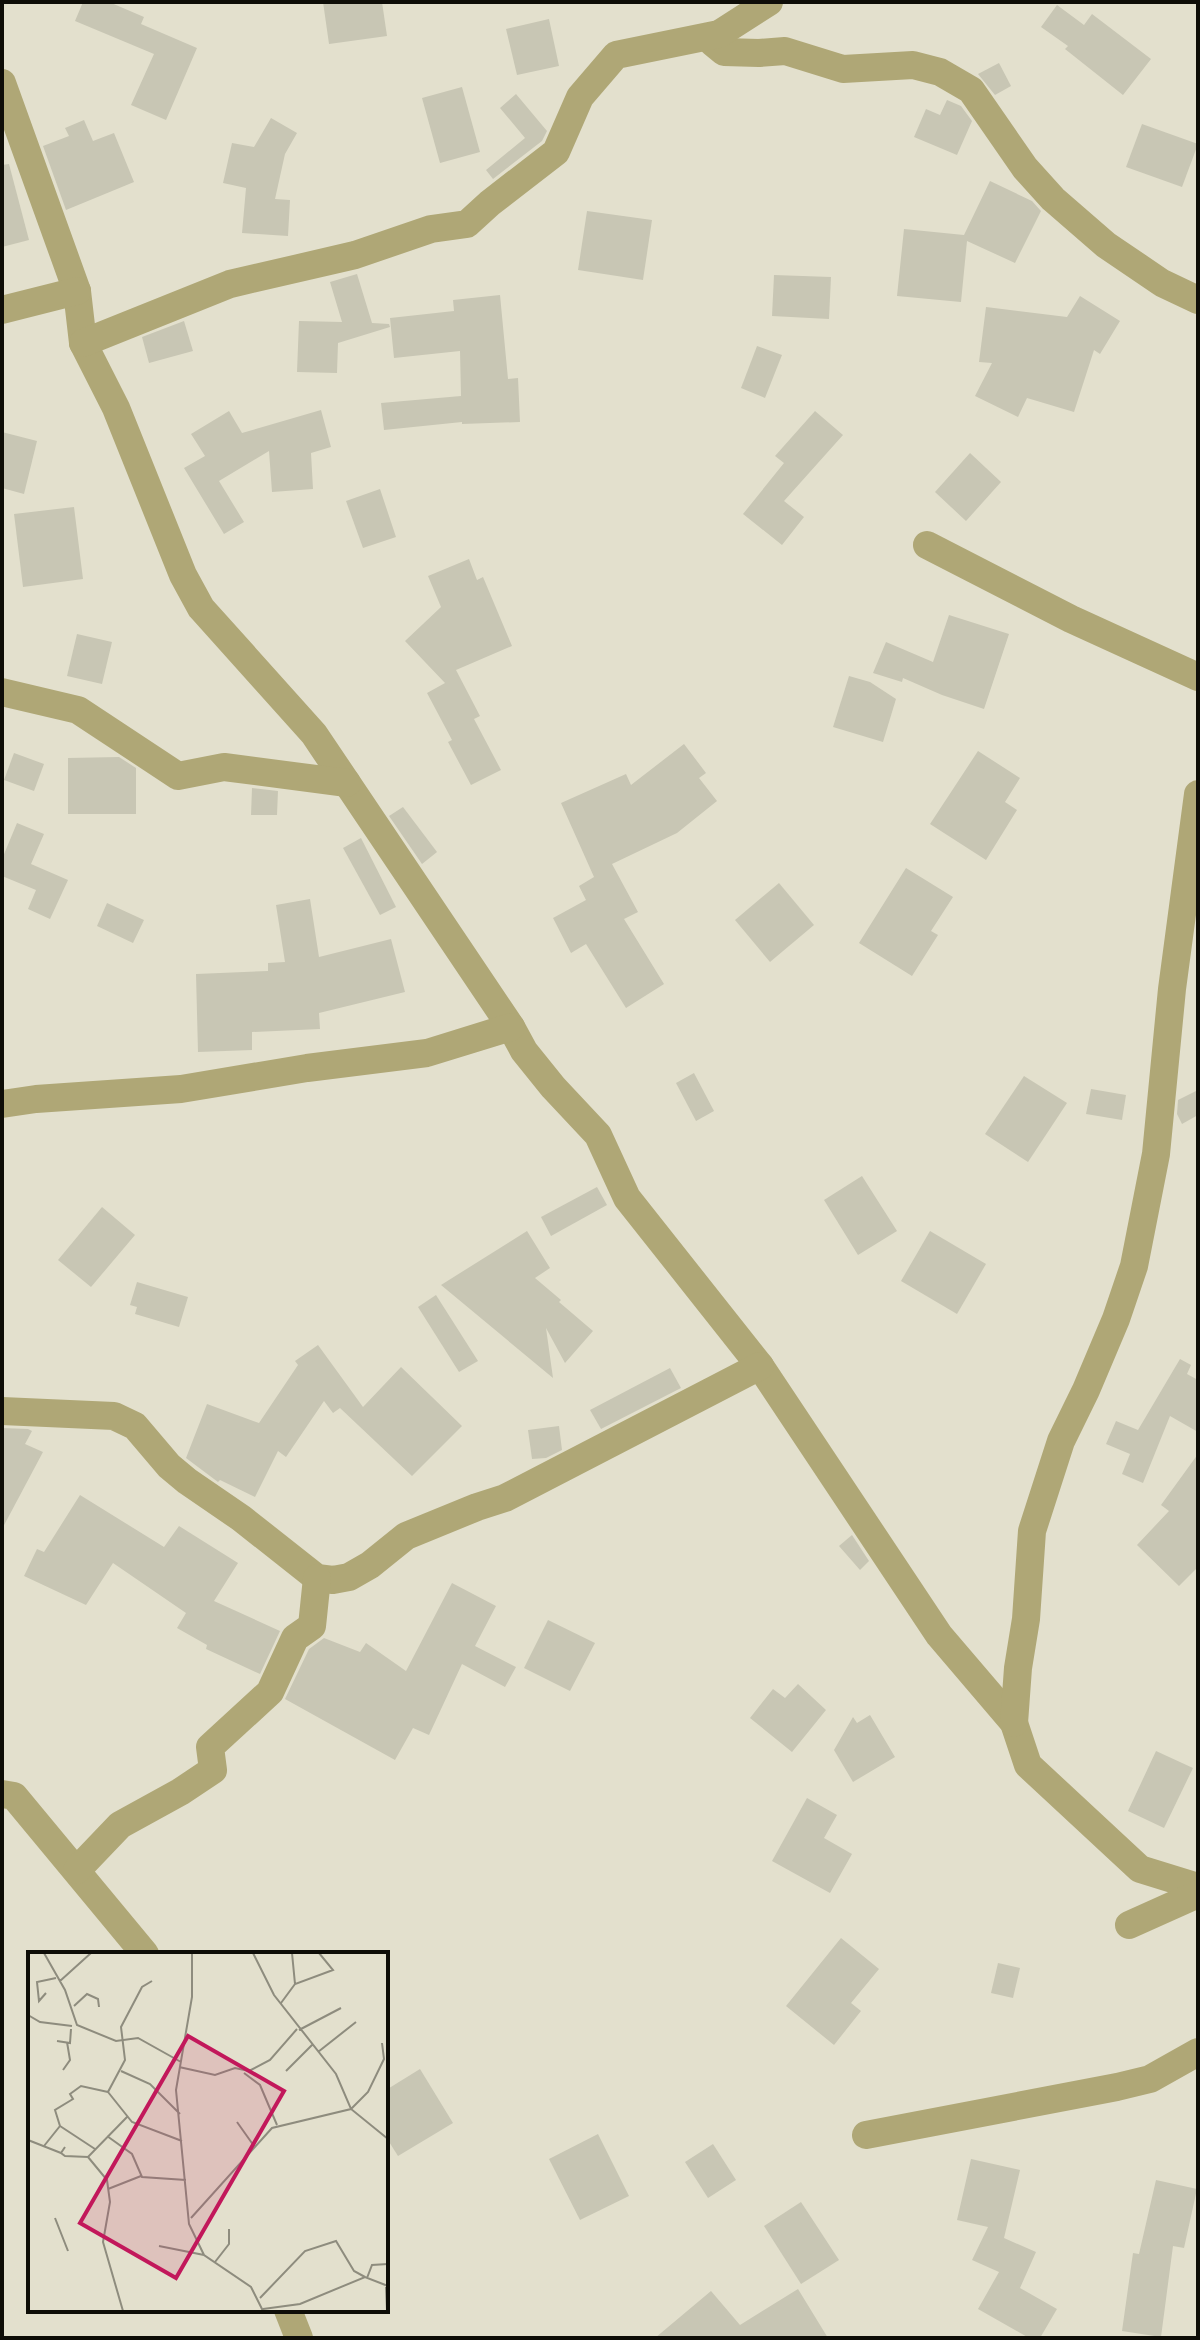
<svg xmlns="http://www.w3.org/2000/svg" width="1200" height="2340" viewBox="0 0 1200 2340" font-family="'DM Sans',sans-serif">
  <rect width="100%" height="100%" fill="#e3e0cd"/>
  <g fill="#c8c6b4">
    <polygon points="83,2 109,2 144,17 141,24 197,48 166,120 131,105 154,54 75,21"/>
    <polygon points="323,2 382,2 387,36 329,44"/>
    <polygon points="1057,5 1084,25 1092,14 1151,59 1123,95 1065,49 1068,46 1041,27"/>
    <polygon points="549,19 559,66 517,75 506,29"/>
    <polygon points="999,63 1011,86 995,95 978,74"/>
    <polygon points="462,87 480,152 440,163 422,98"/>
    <polygon points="516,94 547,131 542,141 493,179 486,170 525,138 500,108"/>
    <polygon points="947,100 961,106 972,121 957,155 914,137 926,109 940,115"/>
    <polygon points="271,118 297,133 285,154 275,199 290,200 288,236 242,233 246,188 223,183 232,143 254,147"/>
    <polygon points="84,120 93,141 114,133 134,182 66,210 43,146 69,136 65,128"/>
    <polygon points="1142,124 1198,144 1182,187 1126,167"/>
    <polygon points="9,164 29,240 2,247 2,165"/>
    <polygon points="990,181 1032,201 1041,211 1015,263 967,241 961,302 897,296 904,229 964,235"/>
    <polygon points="587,211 652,220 643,280 578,270"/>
    <polygon points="357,274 372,323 389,324 390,327 338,343 337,373 297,372 299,321 342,322 330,282"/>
    <polygon points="774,275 831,277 829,319 772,316"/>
    <polygon points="500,295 508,379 518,378 520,422 462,424 462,422 384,430 381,403 461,396 460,351 394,358 390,318 454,311 453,300"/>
    <polygon points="1080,296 1120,321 1100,354 1094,350 1074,412 1027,398 1018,417 975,396 992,363 979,362 986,307 1067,317"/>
    <polygon points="184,321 193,351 149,363 142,337"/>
    <polygon points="757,346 782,355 765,398 741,388"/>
    <polygon points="321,410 331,447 311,453 313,489 272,492 269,451 219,481 244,522 224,534 184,468 205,456 191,434 229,411 242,433"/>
    <polygon points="815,411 843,435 784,501 804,517 782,545 743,514 784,463 775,456"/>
    <polygon points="2,432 37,441 24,494 2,488"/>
    <polygon points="970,453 1001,482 966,521 935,492"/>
    <polygon points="380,489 396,537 363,548 346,501"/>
    <polygon points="74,507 83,579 23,587 14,514"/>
    <polygon points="469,559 477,580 483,577 512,646 456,670 480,716 474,719 501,770 471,785 448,742 452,740 427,693 445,683 405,641 441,607 428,576"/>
    <polygon points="949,615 1009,634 984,709 942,695 903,678 902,682 873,673 886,642 933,662"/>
    <polygon points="77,634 112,642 102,684 67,676"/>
    <polygon points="849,676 870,682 896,699 883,742 833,727"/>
    <polygon points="684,744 706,773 699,778 717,801 677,833 612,864 638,912 624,919 664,984 626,1008 586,944 571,953 553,918 586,900 579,886 594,877 561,803 626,774 631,785"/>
    <polygon points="978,751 1020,778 1005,802 1017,810 986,860 930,824"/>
    <polygon points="14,753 44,764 34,791 4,780"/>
    <polygon points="119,757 136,768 136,814 68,814 68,758"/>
    <polygon points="252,788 278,791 277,815 251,815"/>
    <polygon points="403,807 437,852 422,864 389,816"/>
    <polygon points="17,823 44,834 31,864 68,880 50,919 28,909 36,890 2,876 2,859"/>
    <polygon points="361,838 396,907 380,915 343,848"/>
    <polygon points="906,868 953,897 931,931 938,935 912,976 859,943"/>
    <polygon points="779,883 814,925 770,962 735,920"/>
    <polygon points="310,899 319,957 391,939 405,992 319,1013 320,1029 252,1032 252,1050 198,1052 196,974 268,971 268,963 285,962 276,905"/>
    <polygon points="107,903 144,920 133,943 97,926"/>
    <polygon points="694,1073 714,1111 696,1121 676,1083"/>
    <polygon points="1024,1076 1067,1103 1028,1162 985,1134"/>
    <polygon points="1091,1089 1126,1095 1122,1120 1086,1114"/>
    <polygon points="1198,1090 1198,1115 1182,1124 1177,1114 1178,1100"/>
    <polygon points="862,1176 897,1231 858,1255 824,1200"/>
    <polygon points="597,1187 607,1205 551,1236 541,1217"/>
    <polygon points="102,1207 135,1235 91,1287 58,1260"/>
    <polygon points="527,1231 550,1268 535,1278 561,1300 559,1302 593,1331 565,1363 546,1328 553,1378 441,1285"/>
    <polygon points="930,1231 986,1264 957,1314 901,1281"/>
    <polygon points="137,1282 188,1297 179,1327 135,1314 137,1307 130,1305"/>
    <polygon points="436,1295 478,1361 459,1372 418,1307"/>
    <polygon points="318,1345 363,1407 401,1367 462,1426 412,1476 340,1408 333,1413 324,1401 286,1457 278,1451 255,1497 220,1480 218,1482 186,1458 207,1404 259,1423 298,1365 295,1361"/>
    <polygon points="1180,1359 1191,1365 1187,1374 1198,1380 1198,1432 1170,1416 1143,1483 1122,1474 1130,1454 1106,1444 1116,1421 1138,1430"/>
    <polygon points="670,1368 681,1388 601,1429 590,1410"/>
    <polygon points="559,1426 562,1450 546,1458 532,1459 528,1430"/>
    <polygon points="2,1428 28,1429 32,1431 25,1444 43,1452 2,1529"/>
    <polygon points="1198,1454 1198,1567 1179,1586 1137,1545 1169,1511 1161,1505"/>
    <polygon points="80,1495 164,1547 179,1526 238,1563 214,1601 280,1631 260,1674 206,1649 207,1645 177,1628 186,1613 113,1563 86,1605 24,1576 37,1549 44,1552"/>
    <polygon points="852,1535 869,1561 860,1570 839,1546"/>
    <polygon points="452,1583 496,1606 475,1646 516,1667 505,1687 462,1664 429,1735 413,1728 395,1760 285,1699 309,1649 324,1638 360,1652 366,1643 406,1671"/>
    <polygon points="548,1620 595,1643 570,1691 524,1668"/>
    <polygon points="798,1684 826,1710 792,1752 750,1718 773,1689 785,1698"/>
    <polygon points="870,1715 895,1757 853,1782 834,1750 853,1717 857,1723"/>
    <polygon points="1156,1751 1193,1768 1164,1828 1128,1811"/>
    <polygon points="807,1798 837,1815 824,1838 852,1854 830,1893 772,1861"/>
    <polygon points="841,1938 879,1969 851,2003 861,2011 834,2045 786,2006"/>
    <polygon points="998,1963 1020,1968 1013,1998 991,1993"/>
    <polygon points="420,2069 453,2123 398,2156 386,2137 386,2090"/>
    <polygon points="598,2134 629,2196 580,2220 549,2159"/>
    <polygon points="713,2144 736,2180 708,2198 685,2162"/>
    <polygon points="971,2159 1020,2170 1004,2238 1036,2252 1020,2288 1057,2309 1040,2338 1029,2338 978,2309 999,2272 972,2260 988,2227 957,2220"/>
    <polygon points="1156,2180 1197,2189 1184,2248 1173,2246 1161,2337 1122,2331 1133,2253 1139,2254"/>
    <polygon points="801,2202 839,2260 801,2284 764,2226"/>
    <polygon points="798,2289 828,2338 655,2338 711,2291 740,2325"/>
  </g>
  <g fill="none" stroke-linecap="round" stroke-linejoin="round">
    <g stroke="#afa776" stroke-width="28">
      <polyline points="719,34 713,43 724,52 759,53 785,51 843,69 913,65 940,72 971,90 1025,168 1053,199 1106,245 1162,283 1198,300"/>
      <polyline points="2,83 77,291 83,343 116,408 183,575 201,608 314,734 511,1027 524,1051 553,1087 598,1135 627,1198 760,1366 939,1635 1014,1723 1028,1765 1140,1869 1198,1887"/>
      <polyline points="2,310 77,291"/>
      <polyline points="83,343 230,284 355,255 431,229 467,224 490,203 556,152 580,97 616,55 719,34 769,2"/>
      <polyline points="927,545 1071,619 1198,677"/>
      <polyline points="2,692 78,710 178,776 224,767 347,783"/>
      <polyline points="2,1104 36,1099 181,1089 307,1068 427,1053 511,1027"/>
      <polyline points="2,1411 114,1416 135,1426 169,1466 187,1481 241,1518 317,1578 333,1580 349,1577 370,1565 406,1536 477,1507 505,1498 760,1366"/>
      <polyline points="1014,1723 1018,1668 1026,1619 1032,1531 1061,1441 1086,1390 1116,1319 1134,1266 1156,1154 1172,989 1198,794"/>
      <polyline points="2,1794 14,1796 145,1954"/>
      <polyline points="77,1870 120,1825 180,1792 213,1770 210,1747 270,1692 295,1638 312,1626 317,1578"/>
      <polyline points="1129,1925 1198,1894"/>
      <polyline points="866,2135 1117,2087 1150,2079 1198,2052"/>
      <polyline points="288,2310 299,2338"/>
    </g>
  </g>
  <g transform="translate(28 1952)">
    <rect width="360" height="360" fill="#e3e0cd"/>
    <path fill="none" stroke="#8e8c7e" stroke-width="2" d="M16,1L37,38L49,73L88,89L110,86L153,110M164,1V45L148,138L161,272L176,303L223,335L235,359M225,1L246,43L308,122L323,157L360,187M264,1L267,32M32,29L63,1M124,29L114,35L93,75L97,108L80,140L104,170L154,189M18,41L11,49L9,30L28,26M253,51L267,32L305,18L291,1M46,54L59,42L70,47L71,55M0,63L12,70L44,74M271,78L313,56M29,89L42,91L43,77M290,100L328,70M151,115L187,123L207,116L221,119L242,108L269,77M35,118L42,108L39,90M93,119L122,132L152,162M258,119L284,93M216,121L232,133L249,173M209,170L226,194M32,174L27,158L45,147L42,142L53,134L80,140M79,184L104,202L114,225L158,228M0,188L33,201M16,194L32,174L67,197M37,195L33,201L37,204L60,205L99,165M60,205L79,228L82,250L75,290L95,359M80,237L113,224M27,266L40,299M163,266L244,176L323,157L340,140L356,107L354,91M131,294L176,303M187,310L201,292V277M339,326L344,313L360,312M358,335L359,359M232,346L277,299L308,289L326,319L337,325M235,357L272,352L337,325L360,334"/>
    <path fill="#c2185b" fill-opacity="0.15" stroke="#c2185b" stroke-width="4" d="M160,84L256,139L148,326L52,271Z"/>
    <rect width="360" height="360" fill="none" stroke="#0e0d07" stroke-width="4"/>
  </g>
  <rect width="1200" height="2340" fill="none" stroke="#0e0d07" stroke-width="8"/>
</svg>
